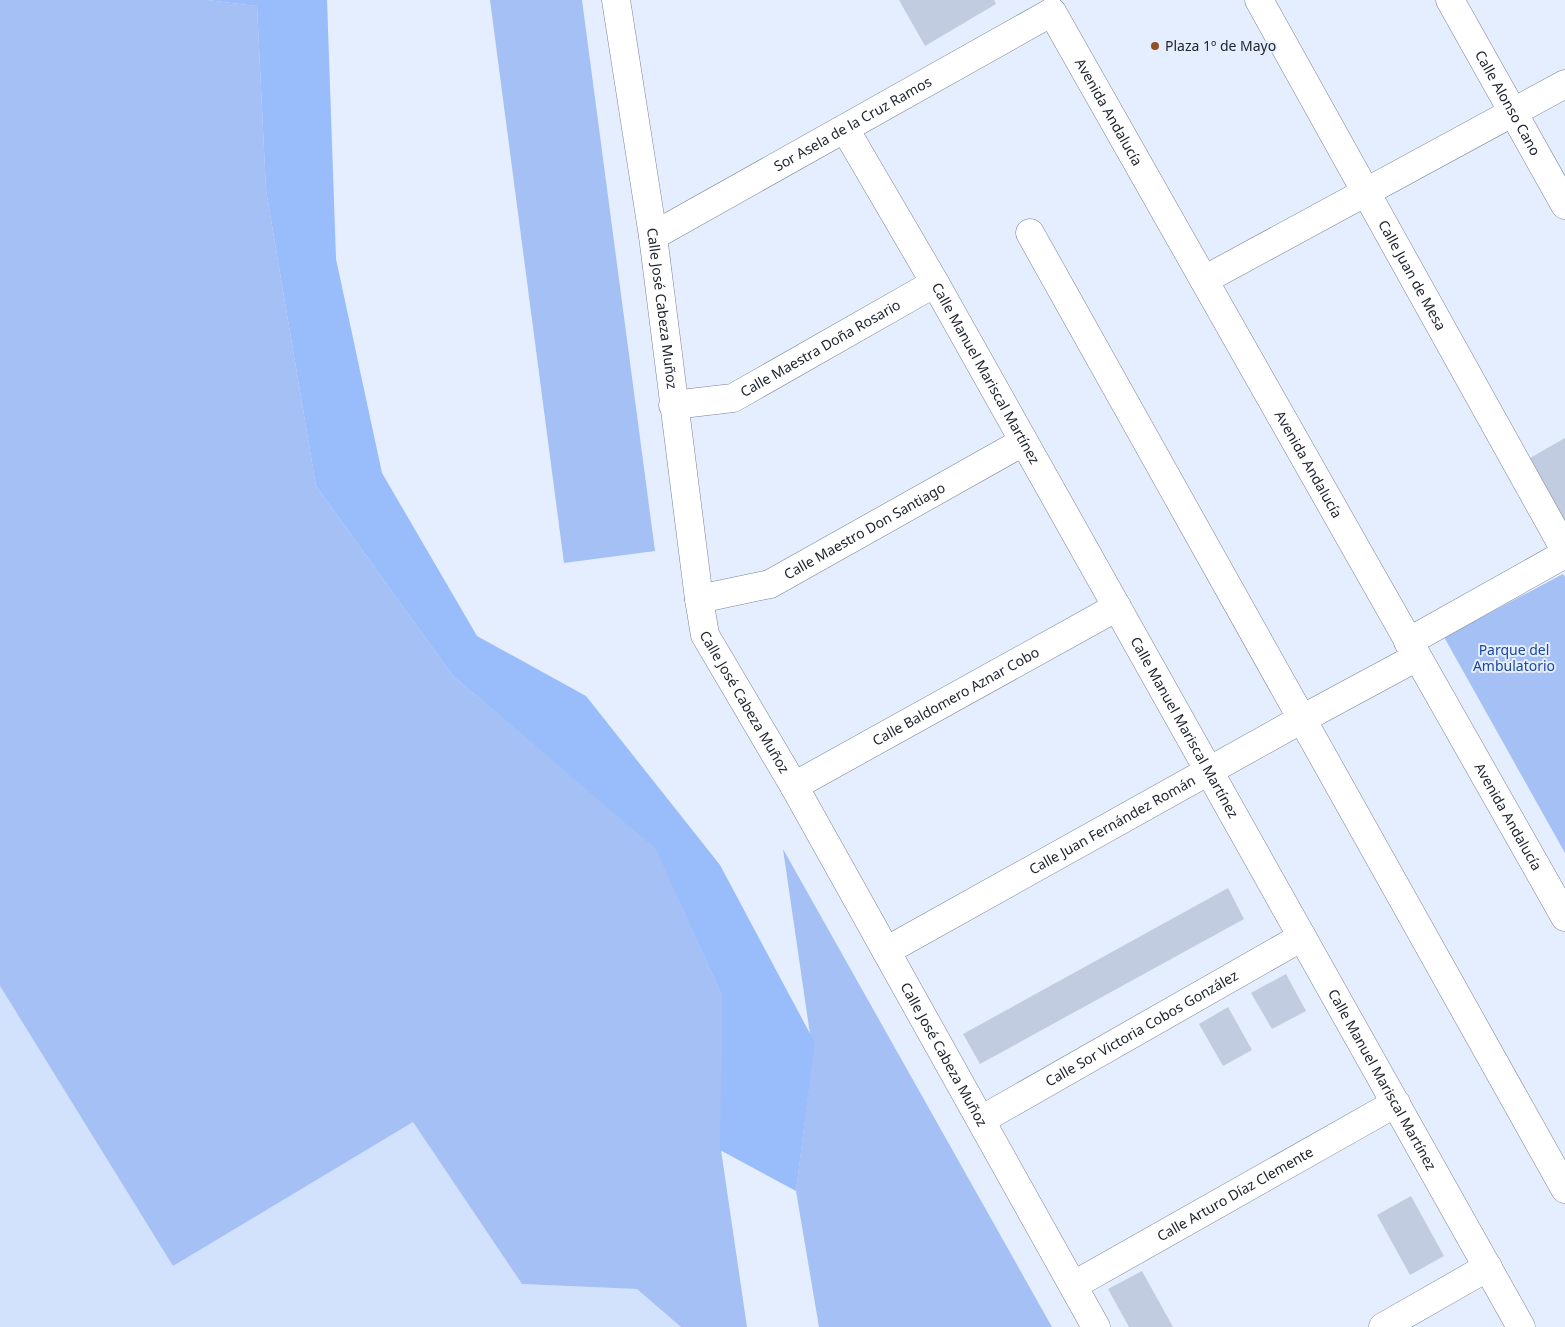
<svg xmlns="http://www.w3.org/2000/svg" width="1565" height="1327" viewBox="0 0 1565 1327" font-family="'Noto Sans',sans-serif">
  <rect width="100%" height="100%" fill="#e5eefe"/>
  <polygon fill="#d2e1fc" points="0,986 173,1266 413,1122 522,1284 637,1289 681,1327 0,1327"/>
  <g fill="#a4c0f4">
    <polygon points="0,0 207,0 257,6 266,190 316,486 453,676 655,847 722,996 721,1150 747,1327 681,1327 637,1289 522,1284 413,1122 173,1266 0,986"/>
    <polygon points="490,0 582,0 655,551 564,563"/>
    <polygon points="1563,574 1565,577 1565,853 1444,637"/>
    <polygon points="783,849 1052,1327 819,1327 796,1191 813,1055"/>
  </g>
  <polygon fill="#99bcfb" points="207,0 327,0 336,259 382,473 477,636 586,696 720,865 815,1043 796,1191 720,1150 722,996 655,848 453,676 316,486 266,190 257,6"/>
  <g fill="#c1cce0">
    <polygon points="899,0 994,0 996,4 925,46"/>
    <polygon points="1565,438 1565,527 1530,458"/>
    <polygon points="1228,888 1244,919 980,1064 963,1034"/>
    <polygon points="1286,974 1306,1011 1272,1029 1251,993"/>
    <polygon points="1228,1007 1252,1050 1223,1066 1199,1024"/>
    <polygon points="1411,1196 1444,1256 1410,1275 1377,1215"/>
    <polygon points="1142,1271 1173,1327 1129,1327 1108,1289"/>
  </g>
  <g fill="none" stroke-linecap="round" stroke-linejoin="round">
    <defs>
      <g id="minor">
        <path id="s1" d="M616,0L653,236L699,599L705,635L794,786L1096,1327"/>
        <path id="s2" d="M1259,0L1565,550"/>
        <path id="s3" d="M1450,0L1565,205"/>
        <path id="s4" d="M1052,12L1565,917"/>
        <path id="s5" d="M845,129L935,283L1521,1327"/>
        <polyline points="1030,233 1565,1189"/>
        <path id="s6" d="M653,236L1052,12"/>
        <polyline points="1204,280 1565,84"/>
        <path id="s7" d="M673,405L733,398L935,283"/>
        <path id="s8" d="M699,599L770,584L1023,442"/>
        <polyline points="1408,642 1565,554"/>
        <path id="s9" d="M794,786L1117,607"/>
        <path id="s10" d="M886,951L1302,719L1417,657"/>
        <path id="s11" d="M981,1120L1302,937"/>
        <path id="s12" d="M1074,1285L1396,1103"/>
        <polyline points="1383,1327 1488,1267"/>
      </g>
    </defs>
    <use href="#minor" stroke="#798395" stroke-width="29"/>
    <use href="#minor" stroke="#fff" stroke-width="28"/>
  </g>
  <circle fill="#934f20" stroke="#e5eefe" stroke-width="2" cx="1155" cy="46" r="5"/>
  <g text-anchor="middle" stroke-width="4" stroke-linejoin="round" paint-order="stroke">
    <g font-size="14" fill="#22262e" stroke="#e5eefe" text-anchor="start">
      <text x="1165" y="51">Plaza 1º de Mayo</text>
    </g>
    <g font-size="14" fill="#22262e" stroke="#e5eefe">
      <text dy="5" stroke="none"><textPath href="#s3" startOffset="118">Calle Alonso Cano</textPath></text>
      <text dy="5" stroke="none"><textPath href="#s4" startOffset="115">Avenida Andalucía</textPath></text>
      <text dy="5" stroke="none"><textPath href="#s6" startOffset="229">Sor Asela de la Cruz Ramos</textPath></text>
      <text dy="5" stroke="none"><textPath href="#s2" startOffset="315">Calle Juan de Mesa</textPath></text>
      <text dy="5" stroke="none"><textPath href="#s1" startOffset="312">Calle José Cabeza Muñoz</textPath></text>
      <text dy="5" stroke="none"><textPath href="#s7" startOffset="161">Calle Maestra Doña Rosario</textPath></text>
      <text dy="5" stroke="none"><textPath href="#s5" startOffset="282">Calle Manuel Mariscal Martínez</textPath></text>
      <text dy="5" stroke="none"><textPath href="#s4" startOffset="520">Avenida Andalucía</textPath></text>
      <text dy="5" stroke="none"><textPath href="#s8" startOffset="181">Calle Maestro Don Santiago</textPath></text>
      <text dy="5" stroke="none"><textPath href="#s9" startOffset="185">Calle Baldomero Aznar Cobo</textPath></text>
      <text dy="5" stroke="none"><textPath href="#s1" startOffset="719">Calle José Cabeza Muñoz</textPath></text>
      <text dy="5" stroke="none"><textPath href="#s5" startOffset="688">Calle Manuel Mariscal Martínez</textPath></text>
      <text dy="5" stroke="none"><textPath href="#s4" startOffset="925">Avenida Andalucía</textPath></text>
      <text dy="5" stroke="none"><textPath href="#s10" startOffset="259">Calle Juan Fernández Román</textPath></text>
      <text dy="5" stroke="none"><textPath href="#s11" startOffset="185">Calle Sor Victoria Cobos González</textPath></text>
      <text dy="5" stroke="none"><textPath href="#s1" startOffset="1124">Calle José Cabeza Muñoz</textPath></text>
      <text dy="5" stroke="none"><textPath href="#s5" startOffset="1092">Calle Manuel Mariscal Martínez</textPath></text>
      <text dy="5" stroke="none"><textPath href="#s12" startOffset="185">Calle Arturo Díaz Clemente</textPath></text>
    </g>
    <g font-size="14" fill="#1b47a0" stroke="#e5eefe">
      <text x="1514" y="655">Parque del<tspan x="1514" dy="16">Ambulatorio</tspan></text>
    </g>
  </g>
</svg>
